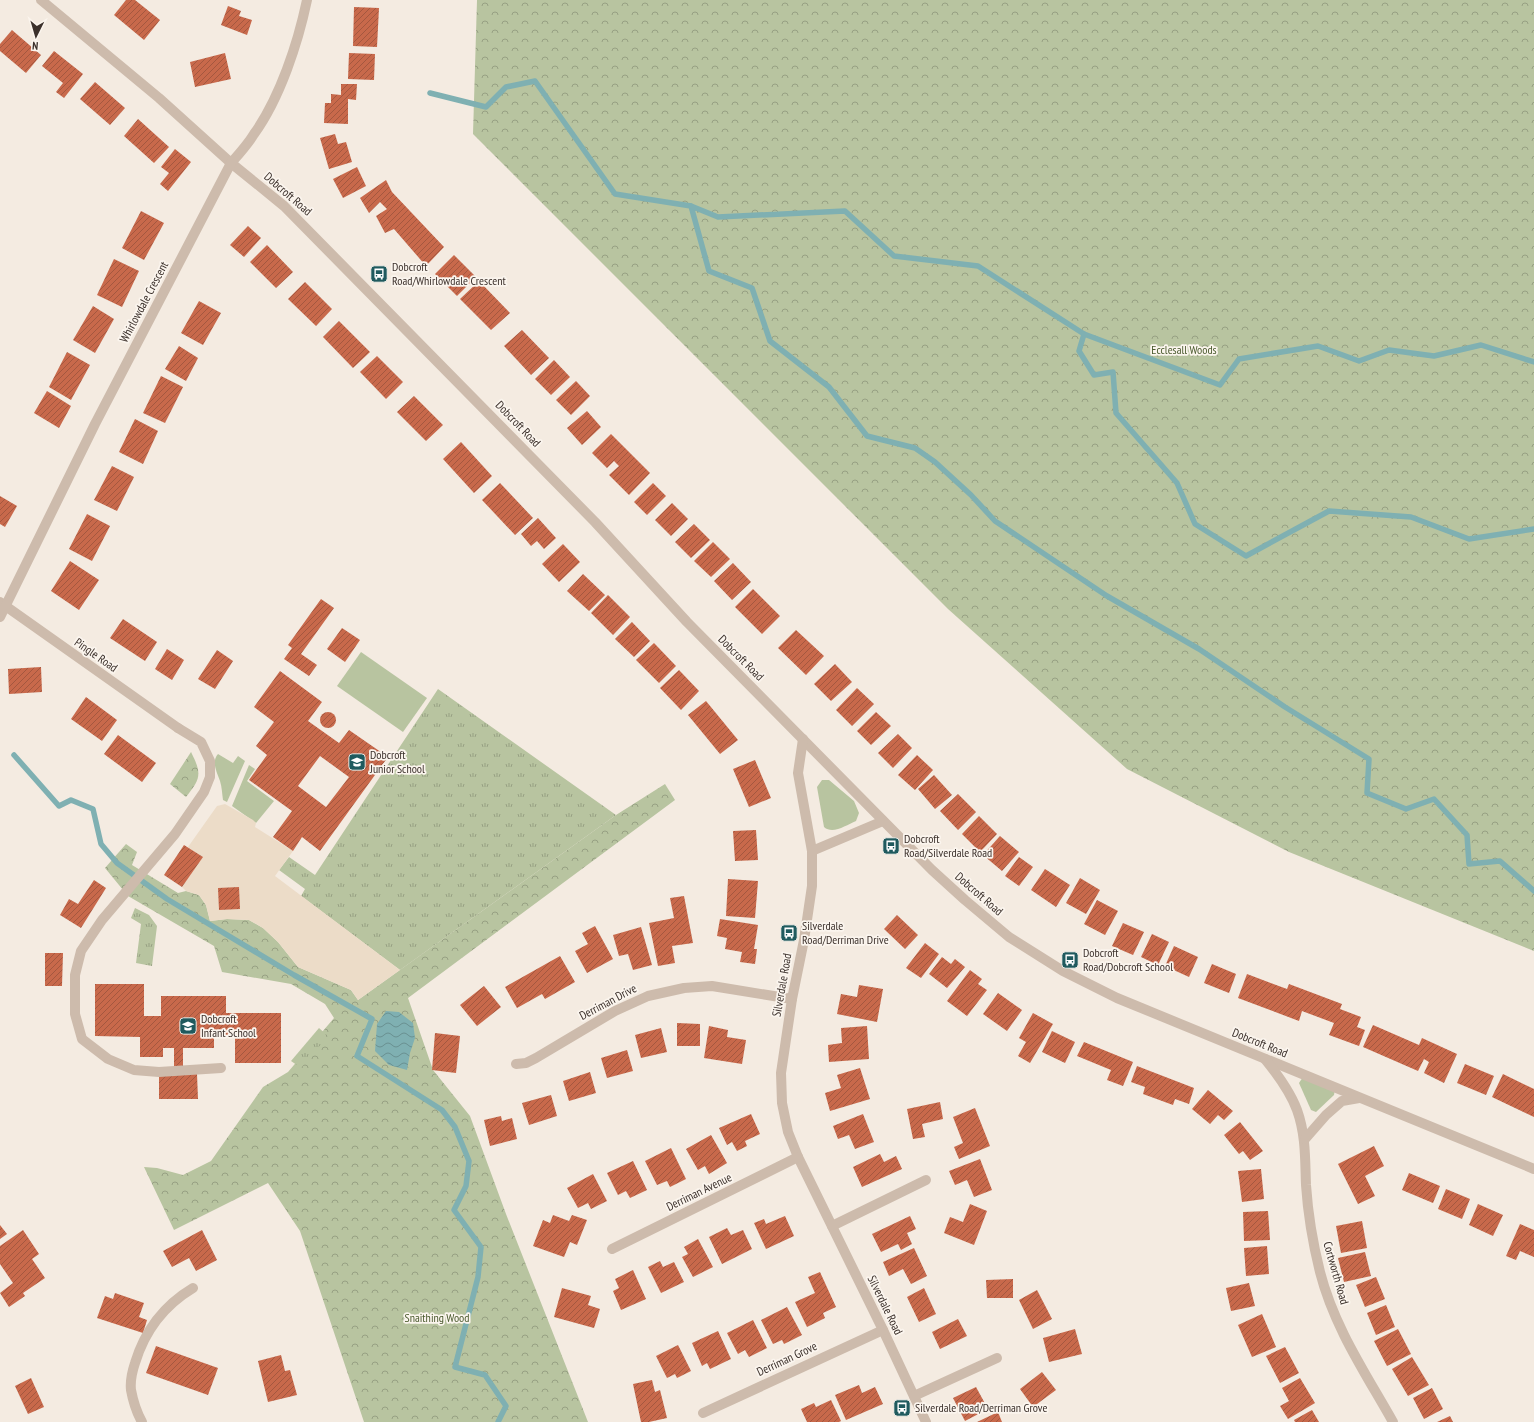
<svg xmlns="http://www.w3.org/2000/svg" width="1534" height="1422" viewBox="0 0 1534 1422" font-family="'PT Sans Narrow',sans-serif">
  <defs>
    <pattern id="forest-crowns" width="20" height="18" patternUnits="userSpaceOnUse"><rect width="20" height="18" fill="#b8c4a0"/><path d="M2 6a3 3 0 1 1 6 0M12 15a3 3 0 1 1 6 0" fill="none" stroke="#97a083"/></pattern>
    <pattern id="park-tufts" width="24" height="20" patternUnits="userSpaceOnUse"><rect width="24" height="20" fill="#b8c4a0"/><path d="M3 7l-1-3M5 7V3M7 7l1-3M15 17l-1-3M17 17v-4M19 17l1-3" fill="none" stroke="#97a083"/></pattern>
    <pattern id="water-waves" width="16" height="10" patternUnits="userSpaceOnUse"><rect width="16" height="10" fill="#7fb0b2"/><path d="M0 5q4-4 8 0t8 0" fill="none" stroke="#699091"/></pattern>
    <pattern id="building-hatch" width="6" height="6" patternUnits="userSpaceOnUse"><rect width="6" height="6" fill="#c8694b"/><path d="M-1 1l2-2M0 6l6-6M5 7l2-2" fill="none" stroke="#a4573f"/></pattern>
  </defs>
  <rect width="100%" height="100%" fill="#f4ebe1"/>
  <g fill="#b8c4a0">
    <polygon points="361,652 427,698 403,732 337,686"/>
    <path d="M218,754L233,763L238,756L245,761L227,802L223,800C222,794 222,787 220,781C217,772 211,762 218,754Z"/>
    <polygon points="249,765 255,769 247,781 274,801 256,823 232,806"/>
    <path d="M822,780H829L854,801L859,813L856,821C846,825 833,835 824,827L817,787Z"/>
    <polygon points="1303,1077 1335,1089 1334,1095 1316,1112 1311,1110 1299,1083"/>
  </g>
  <g fill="url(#forest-crowns)">
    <polygon points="477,0 1534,0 1534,951 1289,852 1127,769 948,609 473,134"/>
    <path d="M191,752C202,774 201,778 186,797L170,784Z"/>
    <polygon points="665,784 675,800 408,998 433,1070 470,1116 506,1214 588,1422 364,1422 300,1231 268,1183 174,1230 144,1167 157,1168 183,1175 211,1161 263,1087 288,1072 334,1018 325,1004 291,984 222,972 214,946 128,896 105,868 126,844 137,852 132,865 178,893 186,891 199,895 206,905 210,921 227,919 249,920 263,928 278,942 298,967 351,990 358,1000 616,815"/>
  </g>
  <g fill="url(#park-tufts)">
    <polygon points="438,689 616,815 400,970 301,896 305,889 279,870 289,857 315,875"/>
    <polygon points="135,908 149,915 157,926 152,966 136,963 141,924 131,918"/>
    <polygon points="319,1028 328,1036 301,1068 291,1061"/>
  </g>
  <polygon fill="#ecdcc8" points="225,804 253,820 256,823 255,827 293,851 275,876 400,970 358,1000 351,990 298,967 278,942 263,928 249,920 227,919 210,921 206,905 199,895 186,891 182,887 202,857 188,847 217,806"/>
  <polygon fill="url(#water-waves)" points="386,1011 399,1012 413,1023 415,1038 410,1053 407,1070 389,1065 375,1051 377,1024"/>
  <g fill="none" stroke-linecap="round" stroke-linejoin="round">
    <g stroke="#7fb0b2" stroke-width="5.5">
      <polyline points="430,93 486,107 506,87 535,81 615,194 691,206 709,271 752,288 770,341 829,387 867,436 915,448 935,462 971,495 995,521 1107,596 1199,649 1285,707 1369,759 1367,793 1406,809 1434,799 1467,835 1469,864 1500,861 1534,891"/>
      <polyline points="691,206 718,217 845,211 894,256 978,266 1084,334 1079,351 1094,375 1113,372 1116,413 1177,483 1195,524 1246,556 1329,511 1411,517 1469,539 1534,529"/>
      <polyline points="1084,334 1220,385 1239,359 1318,346 1359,361 1389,350 1434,356 1481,345 1534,362"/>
      <polyline points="14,755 59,806 71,800 93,809 101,844 117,863 167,899 294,975 372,1019 357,1056 442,1110 455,1127 469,1161 466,1186 454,1210 481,1247 478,1277 455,1367 485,1375 506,1406 498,1422"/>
    </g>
  </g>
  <g fill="url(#building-hatch)" fill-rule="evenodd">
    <polygon points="126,0 135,0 160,20 144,40 114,15"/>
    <polygon points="228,6 241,11 239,16 252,20 247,35 221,25"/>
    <polygon points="354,7 379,8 377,47 353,46"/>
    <polygon points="12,30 41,55 26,73 0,51 0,44"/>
    <polygon points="54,51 83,74 64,98 56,92 63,83 42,66"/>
    <polygon points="225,53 231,79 195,87 190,62"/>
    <polygon points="349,53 375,54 374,80 348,79"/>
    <polygon points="95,82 125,108 110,125 80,99"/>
    <polygon points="341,84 357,84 356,100 348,99 348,124 324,123 325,103 331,103 331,94 341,95"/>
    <polygon points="138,119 169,147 154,163 124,136"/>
    <polygon points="335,134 338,144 346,142 352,162 329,169 320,138"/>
    <polygon points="175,149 191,162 168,191 160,184 169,173 161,167"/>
    <polygon points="357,167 366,186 343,198 333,179"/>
    <polygon points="386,180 392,192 444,247 426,266 394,229 385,233 376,216 387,209 380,202 369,213 360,198"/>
    <polygon points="141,211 164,223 144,260 122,248"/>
    <polygon points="248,226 261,238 244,257 230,245"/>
    <polygon points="267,245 293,272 276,288 250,262"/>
    <polygon points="454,255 476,277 457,296 435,274"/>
    <polygon points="114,259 139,271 122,307 97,295"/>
    <polygon points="479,281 510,313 491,330 460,299"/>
    <polygon points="305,282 332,309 316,326 288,299"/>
    <polygon points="199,301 221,313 203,345 181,333"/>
    <polygon points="93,306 114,319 95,353 73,340"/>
    <polygon points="339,321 370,352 353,368 323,337"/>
    <polygon points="522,330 549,358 531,375 504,346"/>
    <polygon points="179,346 198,358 186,381 165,369"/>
    <polygon points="67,352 90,365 71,400 49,387"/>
    <polygon points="377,356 403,382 386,399 360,372"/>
    <polygon points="554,360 570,377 551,395 535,379"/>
    <polygon points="161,376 183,387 165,423 143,413"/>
    <polygon points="576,381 590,396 571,415 556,400"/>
    <polygon points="47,391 71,406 59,428 34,413"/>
    <polygon points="414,396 443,425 426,441 397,412"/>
    <polygon points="587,411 601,427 582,445 567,428"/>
    <polygon points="135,419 158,431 143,464 119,452"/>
    <polygon points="611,434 650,473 629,495 609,475 619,466 614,461 607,468 592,453"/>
    <polygon points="461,442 492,476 474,493 443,459"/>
    <polygon points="112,466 134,477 117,511 94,500"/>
    <polygon points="500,483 533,518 515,535 482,500"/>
    <polygon points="653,483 666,496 647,515 634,502"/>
    <polygon points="0,496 17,506 5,527 0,524"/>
    <polygon points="672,503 688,519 671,536 655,520"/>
    <polygon points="87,514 110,526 92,561 69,549"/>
    <polygon points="538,518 556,538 544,549 537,541 531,546 521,534"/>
    <polygon points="694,524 710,540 691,558 675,542"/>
    <polygon points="713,542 730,559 711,577 694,561"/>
    <polygon points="563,544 580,562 559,582 542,564"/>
    <polygon points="70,561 99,580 79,610 51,591"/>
    <polygon points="733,563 751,582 732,600 714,581"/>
    <polygon points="583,574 605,595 589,611 567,591"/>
    <polygon points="753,589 780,616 762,634 735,607"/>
    <polygon points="608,595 630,617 613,635 591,613"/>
    <polygon points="321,599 334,608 301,654 317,665 309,676 284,659 292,648 288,645"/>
    <polygon points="123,619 157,642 145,661 110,638"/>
    <polygon points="632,622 650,641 634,657 615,639"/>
    <polygon points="342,628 360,640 345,662 327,649"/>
    <polygon points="796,630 824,656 806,675 778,648"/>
    <polygon points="654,643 676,666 659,683 636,660"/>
    <polygon points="167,649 184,660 172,680 155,669"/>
    <polygon points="217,650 233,661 215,689 198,679"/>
    <polygon points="835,664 852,682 831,701 814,684"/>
    <polygon points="41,667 42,692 9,694 8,669"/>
    <polygon points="679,670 699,691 681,710 660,688"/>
    <path d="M280,671L322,702L308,721L339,743L349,730L388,757L320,851L302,837L293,851L273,837L292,811L249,780L267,755L256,746L274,722L254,707ZM320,756L349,777L326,807L298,786Z"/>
    <polygon points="857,688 874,704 852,726 836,710"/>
    <polygon points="86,697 117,720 102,741 71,719"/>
    <polygon points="706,701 738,740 720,754 688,715"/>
    <polygon points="876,712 891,726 871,745 857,731"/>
    <circle cx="328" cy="720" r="8"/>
    <polygon points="898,734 912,748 893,768 878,753"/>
    <polygon points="118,735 156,763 142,782 104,754"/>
    <polygon points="917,755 933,770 915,790 898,775"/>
    <polygon points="755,760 771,798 749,807 733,769"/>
    <polygon points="934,775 952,795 935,809 918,789"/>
    <polygon points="958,794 976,812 958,830 940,811"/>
    <polygon points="979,816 997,834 980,852 962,834"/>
    <polygon points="756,830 758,860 735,861 733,831"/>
    <polygon points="1000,836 1019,852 1002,871 983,855"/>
    <polygon points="184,845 203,857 182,887 164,875"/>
    <polygon points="1019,857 1033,867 1019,886 1005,876"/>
    <polygon points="1045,869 1070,885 1056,907 1031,890"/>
    <polygon points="1080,878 1100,890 1086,914 1066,903"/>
    <polygon points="728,879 758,881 755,918 726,916"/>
    <polygon points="94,880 106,888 81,928 60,915 69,899 78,904"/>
    <polygon points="239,887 240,909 219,910 218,888"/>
    <polygon points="684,896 693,943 672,946 675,963 658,966 649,923 674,918 670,898"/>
    <polygon points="1097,900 1118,911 1105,935 1084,924"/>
    <polygon points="897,915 918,935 905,949 884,929"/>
    <polygon points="720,919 758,925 754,949 757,949 755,964 740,962 742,952 725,949 727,938 717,936"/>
    <polygon points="1123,923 1144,932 1133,955 1112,946"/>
    <polygon points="595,926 613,959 587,973 575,951 588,944 582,933"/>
    <polygon points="641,927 652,965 633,970 628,954 619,956 613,935"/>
    <polygon points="1152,934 1169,942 1158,965 1141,957"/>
    <polygon points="925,943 939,954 921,978 906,968"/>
    <polygon points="1174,946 1198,957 1189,977 1165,966"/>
    <polygon points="45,953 63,953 62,986 45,986"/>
    <polygon points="560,956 575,982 545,999 542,994 517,1008 505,987"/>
    <polygon points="942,957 951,964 955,959 965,967 947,988 929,974"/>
    <polygon points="1212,964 1236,974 1229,993 1204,983"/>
    <polygon points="970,970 982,979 978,984 987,990 967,1016 947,1001"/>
    <polygon points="1247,974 1287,989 1289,984 1342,1004 1340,1009 1361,1017 1357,1027 1365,1030 1359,1046 1329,1035 1334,1023 1302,1011 1299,1021 1238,998"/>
    <polygon points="95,984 144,984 144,1016 161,1016 161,996 226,996 226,1013 281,1013 281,1063 235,1063 235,1035 214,1035 214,1048 183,1048 183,1074 197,1074 198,1099 159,1099 159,1074 174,1075 174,1048 163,1048 163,1057 140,1057 140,1037 95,1036"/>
    <polygon points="859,985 883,989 877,1022 837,1014 841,994 857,997"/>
    <polygon points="484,986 501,1007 477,1026 460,1005"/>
    <polygon points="998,993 1022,1010 1007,1031 983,1014"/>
    <polygon points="1033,1013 1053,1024 1030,1063 1018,1056 1026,1042 1019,1038"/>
    <polygon points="677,1023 700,1024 700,1046 677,1046"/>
    <polygon points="1373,1025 1419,1045 1422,1038 1457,1054 1444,1083 1424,1073 1429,1062 1424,1059 1418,1071 1363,1047"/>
    <polygon points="709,1026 728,1030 727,1037 746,1040 742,1064 704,1058"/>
    <polygon points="867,1026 869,1059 829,1062 828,1045 842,1043 841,1028"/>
    <polygon points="661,1028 667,1052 641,1058 635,1035"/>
    <polygon points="1052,1031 1075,1042 1065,1063 1042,1052"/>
    <polygon points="435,1033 460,1036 456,1073 432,1070"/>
    <polygon points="1084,1042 1133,1062 1123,1086 1107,1080 1111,1070 1077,1056"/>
    <polygon points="627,1050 633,1071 607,1078 601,1058"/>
    <polygon points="1465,1064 1494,1076 1486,1095 1457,1083"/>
    <polygon points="1137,1066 1194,1088 1189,1104 1175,1099 1173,1105 1143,1094 1145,1087 1131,1082"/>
    <polygon points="860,1068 870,1099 830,1111 825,1093 841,1088 837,1075"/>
    <polygon points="590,1072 596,1093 569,1101 563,1081"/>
    <polygon points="1503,1074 1534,1089 1534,1117 1492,1097"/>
    <polygon points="1208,1090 1233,1111 1224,1120 1218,1115 1210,1124 1192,1109"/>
    <polygon points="551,1095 557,1116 529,1125 522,1103"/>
    <polygon points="940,1102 943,1119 922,1124 925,1137 913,1139 907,1109"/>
    <polygon points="975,1108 990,1146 959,1159 954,1147 963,1143 953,1117"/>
    <polygon points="751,1114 760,1134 745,1141 747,1146 737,1151 732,1142 727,1145 719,1128"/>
    <polygon points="863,1114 874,1142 855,1149 849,1135 838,1139 833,1126"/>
    <polygon points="501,1116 502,1121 512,1118 517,1139 490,1146 484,1120"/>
    <polygon points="1240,1122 1263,1151 1250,1160 1243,1151 1239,1154 1224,1135"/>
    <polygon points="711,1135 727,1163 709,1174 705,1166 698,1170 686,1149"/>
    <polygon points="1374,1146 1384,1166 1365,1176 1375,1196 1358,1204 1338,1164"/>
    <polygon points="671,1148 686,1179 670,1187 667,1181 657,1185 645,1161"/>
    <polygon points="880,1154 884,1162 896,1156 902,1169 862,1187 853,1167"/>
    <polygon points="980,1159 992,1190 974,1197 967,1180 955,1185 949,1171"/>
    <polygon points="633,1161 647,1190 630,1198 626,1191 618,1195 607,1173"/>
    <polygon points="1261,1169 1264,1199 1242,1202 1238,1171"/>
    <polygon points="1409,1173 1440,1186 1433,1203 1402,1190"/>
    <polygon points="593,1174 607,1201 591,1209 588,1203 578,1208 567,1188"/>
    <polygon points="1446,1189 1470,1199 1462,1219 1438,1209"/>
    <polygon points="970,1204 987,1211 974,1245 944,1233 950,1217 963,1222"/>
    <polygon points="1478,1204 1503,1215 1493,1236 1469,1225"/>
    <polygon points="1268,1211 1270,1240 1244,1241 1243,1212"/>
    <polygon points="553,1215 569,1221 572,1215 587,1220 577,1245 570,1242 564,1257 533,1246 543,1220 550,1223"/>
    <polygon points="785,1216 794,1236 766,1249 754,1223 764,1219 766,1224"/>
    <polygon points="910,1216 916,1229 907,1233 912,1244 901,1250 898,1244 881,1252 872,1234"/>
    <polygon points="1362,1221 1367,1248 1341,1253 1336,1226"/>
    <polygon points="1520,1224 1534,1230 1534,1257 1520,1251 1516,1260 1506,1256"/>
    <polygon points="0,1225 7,1234 0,1239"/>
    <polygon points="727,1228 731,1235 743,1230 752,1249 722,1264 709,1237"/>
    <polygon points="23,1230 39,1254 32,1259 45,1278 23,1293 25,1296 9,1307 0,1293 13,1283 0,1264 0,1246"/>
    <polygon points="202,1230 217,1260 196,1271 189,1258 172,1267 163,1251"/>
    <polygon points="698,1239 713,1267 693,1277 682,1257 688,1254 684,1247"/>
    <polygon points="1267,1246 1269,1274 1246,1276 1244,1248"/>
    <polygon points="914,1248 927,1276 911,1284 903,1269 889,1276 883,1262"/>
    <polygon points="1365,1252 1371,1276 1344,1282 1338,1258"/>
    <polygon points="660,1261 663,1267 674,1262 684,1282 661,1293 648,1267"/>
    <polygon points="633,1270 646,1299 621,1310 613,1291 619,1288 615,1279"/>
    <polygon points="820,1272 836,1307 823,1313 825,1318 807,1327 795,1302 815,1293 808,1277"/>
    <polygon points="1376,1277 1385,1299 1365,1307 1356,1285"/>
    <polygon points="1013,1279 1013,1298 987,1298 986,1280"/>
    <polygon points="1249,1283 1255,1306 1231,1311 1226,1288"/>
    <polygon points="562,1288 591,1296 588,1305 600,1309 594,1328 554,1317"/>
    <polygon points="924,1288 936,1314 919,1322 907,1297"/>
    <polygon points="1037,1290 1052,1319 1033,1329 1019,1300"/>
    <polygon points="115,1293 144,1303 139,1317 147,1320 143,1333 97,1318 105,1296 113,1299"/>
    <polygon points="1386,1305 1395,1327 1376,1335 1367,1313"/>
    <polygon points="787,1307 802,1335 784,1344 782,1340 773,1344 761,1320"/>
    <polygon points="1262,1314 1276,1347 1252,1357 1238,1325"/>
    <polygon points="958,1319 967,1336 940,1349 932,1332"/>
    <polygon points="753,1320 767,1348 749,1357 745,1350 738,1354 727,1333"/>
    <polygon points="1075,1329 1082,1354 1049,1362 1043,1338"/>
    <polygon points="1398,1329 1411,1354 1387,1366 1374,1341"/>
    <polygon points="718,1331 731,1359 710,1369 707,1363 702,1366 692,1343"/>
    <polygon points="678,1345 691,1371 677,1378 675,1374 667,1378 656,1356"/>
    <polygon points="156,1346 218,1368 208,1395 146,1373"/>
    <polygon points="1285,1347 1299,1373 1280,1383 1266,1356"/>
    <polygon points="281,1355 285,1371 290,1370 297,1395 268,1402 258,1361"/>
    <polygon points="1412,1357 1429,1385 1408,1396 1392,1369"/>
    <polygon points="1042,1372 1056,1390 1033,1407 1020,1389"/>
    <polygon points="31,1378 44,1407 28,1414 15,1386"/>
    <polygon points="1300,1378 1315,1403 1288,1419 1280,1406 1289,1401 1282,1388"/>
    <polygon points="652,1380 655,1392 660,1390 667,1418 649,1422 641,1422 633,1384"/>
    <polygon points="859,1385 862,1393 875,1387 883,1404 846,1420 835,1395"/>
    <polygon points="976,1387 988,1409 965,1421 953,1398"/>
    <polygon points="1432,1388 1443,1409 1424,1419 1413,1398"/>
    <polygon points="831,1400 841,1421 839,1422 807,1422 801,1409 814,1403 816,1407"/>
    <polygon points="1312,1410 1319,1422 1295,1422 1294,1420"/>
    <polygon points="998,1412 1002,1422 977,1422"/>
    <polygon points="1450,1416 1453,1422 1437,1422"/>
  </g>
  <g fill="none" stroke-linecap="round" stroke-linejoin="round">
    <g stroke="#cdbbac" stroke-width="10">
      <polyline points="178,728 201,742 210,761 210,777 204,792 175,834 102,920 81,951 75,975 75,1014 82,1039 108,1059 134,1070 159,1072 221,1068"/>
      <path d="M142,1422C137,1413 133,1401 131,1390C130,1381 132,1372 135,1363C145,1330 163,1306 193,1288"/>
    </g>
    <g stroke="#cdbbac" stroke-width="10">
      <polyline points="41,0 159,98 231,163 284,206 595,522 687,622 932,870 965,900 1009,937 1063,971 1117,998 1534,1169"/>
      <polyline points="0,602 178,728"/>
      <path d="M0,617L95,424L231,163C239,154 248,144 254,134C280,98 298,43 307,0"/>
      <polyline points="803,739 798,773 812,851 812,886 804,940 792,999 781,1073 782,1103 788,1132 798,1157 883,1330 926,1422"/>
      <polyline points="812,851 883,821"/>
      <path d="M1265,1059C1278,1075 1290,1091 1297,1110C1306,1135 1305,1160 1306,1185C1308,1215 1313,1244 1320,1272C1334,1327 1366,1374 1393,1422"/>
      <polyline points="516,1064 526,1063 536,1058 615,1011 648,996 684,988 712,986 792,999"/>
      <polyline points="1305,1139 1326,1115 1342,1101 1359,1098"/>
      <polyline points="832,1226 926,1180"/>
      <polyline points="612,1249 798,1157"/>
      <polyline points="914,1396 997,1358"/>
      <polyline points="703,1413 883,1330"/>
    </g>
  </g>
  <defs>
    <symbol id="bus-square" viewBox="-11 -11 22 22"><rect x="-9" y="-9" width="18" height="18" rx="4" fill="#1f5a5e" stroke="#fbf5ee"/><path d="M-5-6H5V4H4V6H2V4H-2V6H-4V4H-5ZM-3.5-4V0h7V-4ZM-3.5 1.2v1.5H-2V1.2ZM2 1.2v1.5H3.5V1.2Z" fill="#fff"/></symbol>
    <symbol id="school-square" viewBox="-11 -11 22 22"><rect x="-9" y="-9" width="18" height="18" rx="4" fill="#1f5a5e" stroke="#fbf5ee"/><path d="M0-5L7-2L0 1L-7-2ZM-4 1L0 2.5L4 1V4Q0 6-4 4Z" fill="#fff"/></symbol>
  </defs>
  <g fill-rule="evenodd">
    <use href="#bus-square" x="369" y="264" width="20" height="20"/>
    <use href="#school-square" x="347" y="752" width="20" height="20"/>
    <use href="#bus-square" x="881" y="836" width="20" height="20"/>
    <use href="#bus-square" x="779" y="923" width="20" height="20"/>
    <use href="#bus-square" x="1060" y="950" width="20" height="20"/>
    <use href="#school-square" x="178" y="1016" width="20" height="20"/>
    <use href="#bus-square" x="892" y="1398" width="20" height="20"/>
  </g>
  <g text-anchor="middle" stroke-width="3.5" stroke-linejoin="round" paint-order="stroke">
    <g font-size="12" fill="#3b302b" stroke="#fbf5ee">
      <text transform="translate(288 194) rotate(41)" y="4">Dobcroft Road</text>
      <text transform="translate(144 302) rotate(-62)" y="4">Whirlowdale Crescent</text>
      <text transform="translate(518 424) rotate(46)" y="4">Dobcroft Road</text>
      <text transform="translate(96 655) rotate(35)" y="4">Pingle Road</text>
      <text transform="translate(741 658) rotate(45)" y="4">Dobcroft Road</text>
      <text transform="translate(979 894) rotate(41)" y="4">Dobcroft Road</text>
      <text transform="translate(782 985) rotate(-80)" y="4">Silverdale Road</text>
      <text transform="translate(608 1002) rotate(-28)" y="4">Derriman Drive</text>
      <text transform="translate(1260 1043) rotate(22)" y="4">Dobcroft Road</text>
      <text transform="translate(699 1192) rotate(-26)" y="4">Derriman Avenue</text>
      <text transform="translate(1336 1273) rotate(74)" y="4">Cortworth Road</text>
      <text transform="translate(885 1305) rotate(64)" y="4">Silverdale Road</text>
      <text transform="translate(787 1359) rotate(-25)" y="4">Derriman Grove</text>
    </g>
    <g font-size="12" fill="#3b302b" stroke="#fbf5ee" text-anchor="start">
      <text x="392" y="271">Dobcroft<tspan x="392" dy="14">Road/Whirlowdale Crescent</tspan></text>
      <text x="370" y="759">Dobcroft<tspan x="370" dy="14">Junior School</tspan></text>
      <text x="904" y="843">Dobcroft<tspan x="904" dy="14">Road/Silverdale Road</tspan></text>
      <text x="802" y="930">Silverdale<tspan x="802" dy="14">Road/Derriman Drive</tspan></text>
      <text x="1083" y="957">Dobcroft<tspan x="1083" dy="14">Road/Dobcroft School</tspan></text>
      <text x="201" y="1023">Dobcroft<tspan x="201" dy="14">Infant School</tspan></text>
      <text x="915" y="1412">Silverdale Road/Derriman Grove</text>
    </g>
    <g font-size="12" fill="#4a5a2e" stroke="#fbf5ee">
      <text x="1184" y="354">Ecclesall Woods</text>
      <text x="437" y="1322">Snaithing Wood</text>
    </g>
  </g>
  <g transform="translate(36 36) rotate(185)" stroke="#fbf5ee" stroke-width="3" paint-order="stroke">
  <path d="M0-3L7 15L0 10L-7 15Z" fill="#3b302b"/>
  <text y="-6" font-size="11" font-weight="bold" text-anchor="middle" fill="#3b302b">N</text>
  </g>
</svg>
